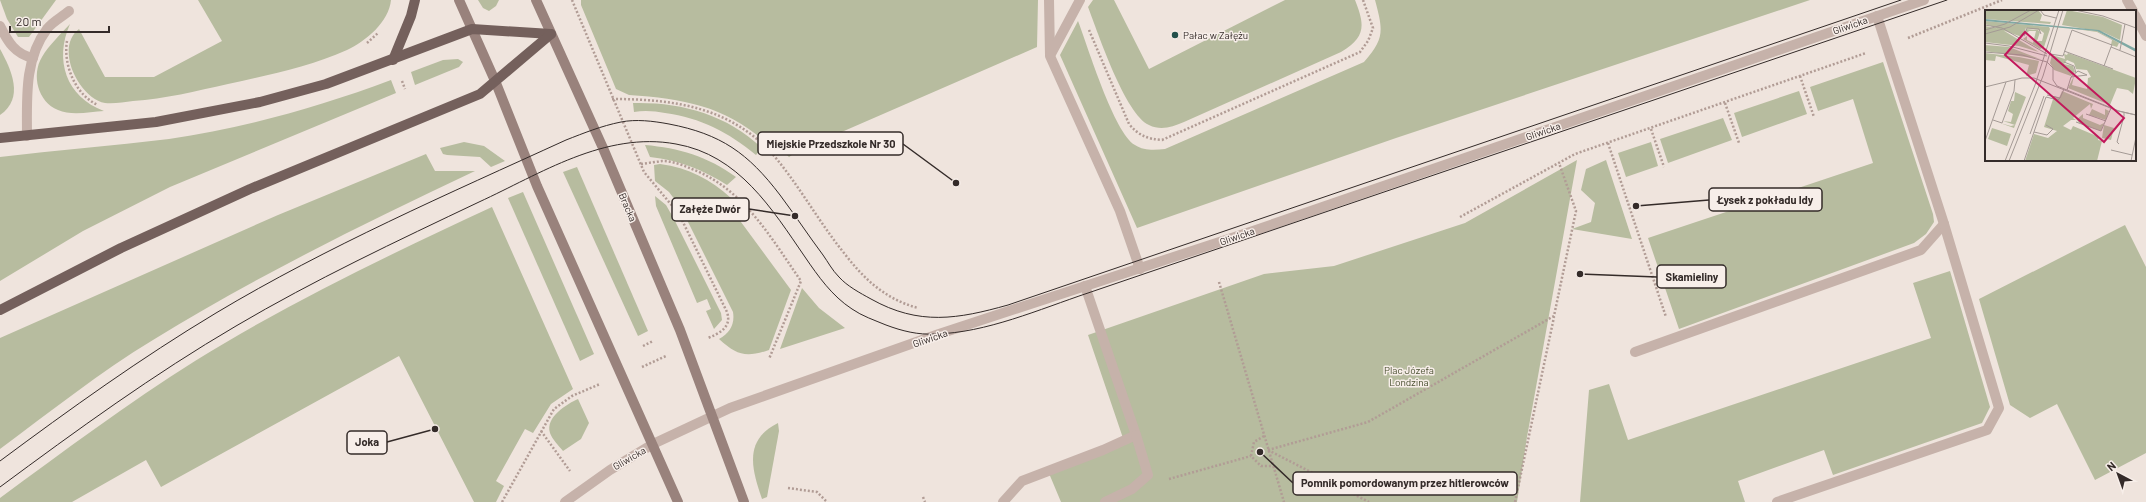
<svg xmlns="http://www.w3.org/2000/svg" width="2146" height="502" viewBox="0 0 2146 502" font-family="Barlow,sans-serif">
  <rect width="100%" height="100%" fill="#efe4dd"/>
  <g fill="#b7bc9f">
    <polygon points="0,0 56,0 29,37 18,37 7,19"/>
    <path d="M198,0H391C389,22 366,41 347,50C309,67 268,75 228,84C196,91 165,99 133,101C124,102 114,104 105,103C79,98 54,48 79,29L105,77H154L222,41Z"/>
    <polygon points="478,0 499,0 496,6 489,11 483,8"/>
    <path d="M581,0H1038L1037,47L798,151L789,157L778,146L773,149C730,107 687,99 629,95L616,89L581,5Z"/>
    <path d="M1093,0H1114L1149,69L1285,0H1355C1365,25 1366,37 1341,52L1184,122C1172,127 1161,131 1149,125C1125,114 1098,33 1088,7Z"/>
    <path d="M1375,0H1810L1396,138L1137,228L1060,55L1078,21C1088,47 1114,133 1135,145C1144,151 1155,150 1165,149L1364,62C1385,38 1383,30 1375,0Z"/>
    <path d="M70,24C54,60 66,97 104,111C90,112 71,116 58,110C38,102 31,75 42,57C49,45 60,35 70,24Z"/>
    <path d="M0,49C11,69 25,98 0,115Z"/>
    <polygon points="458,59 463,62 459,67 415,85 411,72 443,60"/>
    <polygon points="1883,62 1933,214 1934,222 1926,234 1914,243 1679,329 1648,238 1873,163 1853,99 1818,111 1810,87"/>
    <path d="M391,80L396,93L170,187L83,231L0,281V157C56,150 113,146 169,139C244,128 319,107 391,80Z"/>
    <polygon points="1799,91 1807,114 1742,137 1734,113"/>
    <path d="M633,103C681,102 726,114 762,148L756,155C728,132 701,118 665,113C655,111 644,110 634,112Z"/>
    <polygon points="1723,118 1732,140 1668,163 1660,139"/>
    <polygon points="464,142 484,146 505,161 491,167 480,157 447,155 443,154 440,148"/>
    <polygon points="1651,142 1658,166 1626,177 1618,153"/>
    <path d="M645,145C679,148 707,156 736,177L727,185C703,170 679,160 650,157Z"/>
    <path d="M426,154L435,171H475C365,223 257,276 153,340C100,372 50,412 0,449V338L278,215Z"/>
    <polygon points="1577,160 1527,437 1517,502 1061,502 1048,471 1125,444 1088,335 1264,274 1334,266 1465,223"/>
    <polygon points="1606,160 1632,239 1572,229 1591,222 1595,203 1581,190 1586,169"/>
    <path d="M660,164C689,168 710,179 731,198L727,203L791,290L769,350C745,358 737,355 719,339C730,333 735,324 733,312L681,208L669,192L655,181L654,165Z"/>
    <polygon points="577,167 648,331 638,336 563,172"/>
    <polygon points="523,192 594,354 580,361 508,198"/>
    <polygon points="655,196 666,205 674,219 721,313 722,320 714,329 706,311 711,309 707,299 697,303 656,206"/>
    <path d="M492,207L573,389L551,404L533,433L525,429L496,481L504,486L496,502H474L399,356L161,487L146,460L72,502H0V498C64,451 128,403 195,361C290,302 391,254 492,207Z"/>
    <polygon points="2125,225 2146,267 2146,453 2095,480 2057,404 2030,418 2010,405 1979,299"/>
    <polygon points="1950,271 1990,407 1982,423 1833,475 1824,450 1738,481 1745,502 1580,502 1589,390 1609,384 1628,440 1931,338 1913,283"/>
    <polygon points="802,288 819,308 845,328 780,349"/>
    <path d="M578,399L589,423L581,439L563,451C559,446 552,439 550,433C545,417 567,404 578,399Z"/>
    <path d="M778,423L779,431L767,497L762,499C752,470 743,440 778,423Z"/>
  </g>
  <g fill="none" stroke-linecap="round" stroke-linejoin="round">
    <g stroke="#b19c95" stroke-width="2.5" stroke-dasharray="2 2" stroke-linecap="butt">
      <path d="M572,0L644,172L679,214L727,312C732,327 720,333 708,338"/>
      <path d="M1089,30L1129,124C1138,135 1147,139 1162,140L1360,52L1368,41L1373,28L1363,0"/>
      <polyline points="1908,38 2002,0"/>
      <path d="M67,41C63,64 75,95 98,105"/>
      <polyline points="367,43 378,33"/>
      <polyline points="1800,76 1814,117"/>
      <polyline points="402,81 405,89"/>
      <path d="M612,99C674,99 732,107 775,157C800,187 819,222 844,253C864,279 885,299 918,308"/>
      <polyline points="1725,103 1739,143"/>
      <polyline points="1651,129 1664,167"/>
      <polyline points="1608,143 1666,317"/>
      <path d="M641,164C648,163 655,162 662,161C672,161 683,165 692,169C744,189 771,238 801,281L769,359"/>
      <polyline points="1460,217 1575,154 1866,53"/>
      <polyline points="1219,282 1284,502"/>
      <polyline points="643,346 653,341"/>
      <polyline points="642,367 666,356"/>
      <polyline points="541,431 570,471"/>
      <polyline points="1264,436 1254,442 1251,456 1261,466 1273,466"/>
      <polyline points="1268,450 1368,422 1554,316 1576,211 1559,163"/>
      <polyline points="1268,450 1369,502"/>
      <polyline points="1169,479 1251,456"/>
      <polyline points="788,488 817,492 827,502"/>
      <polyline points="923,497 925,502"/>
      <polyline points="502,502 554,409 572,396 600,384"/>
      <polyline points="1515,502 1554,317"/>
    </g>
    <g stroke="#c6b2aa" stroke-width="10">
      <polyline points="1049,0 1050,56 1120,211 1140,269"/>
      <path d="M0,26C8,42 15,54 33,58"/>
      <polyline points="1051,54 1080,0"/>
      <path d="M27,136C27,100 24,59 47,29C52,22 62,17 69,11"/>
      <polyline points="1003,502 1022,481 1103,450 1136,435 1085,286"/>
      <polyline points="1105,502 1132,489 1148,475 1136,435"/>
    </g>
    <g stroke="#c6b2aa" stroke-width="10">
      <polyline points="2127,0 2133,11"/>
      <polyline points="2135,15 2146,36"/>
      <polyline points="1635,352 1921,250 1944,224"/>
      <polyline points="1777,502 1987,430 1999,408 1944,224 1877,16"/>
    </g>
    <polyline stroke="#c6b2aa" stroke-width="10" points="565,502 610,470 653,444 730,408 939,334 1250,232 1924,0"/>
    <g stroke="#99827c" stroke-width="10">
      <polyline points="459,0 496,83 537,186 678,502"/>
      <polyline points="536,0 603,148 680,330 744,502"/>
    </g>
    <g stroke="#74605c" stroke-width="10">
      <polyline points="393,60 411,16 415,0"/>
      <polyline points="0,138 156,122 260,102 326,84 472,29 551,34"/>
      <polyline points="0,310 121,248 250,189 480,94 551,34"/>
    </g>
    <g stroke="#342b29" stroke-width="1">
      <path d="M0,461C70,409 141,358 216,313C328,246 448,194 566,140C584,133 601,126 621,122C636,119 653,121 669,124C721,134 748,153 780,195C795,215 808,235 823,255C828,262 832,270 839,277C847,286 860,293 871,299C919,326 958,319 1008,305L1901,0"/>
      <path d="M0,487C77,430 154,374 236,326C314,280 397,241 479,202C540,174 605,131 676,144C739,155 772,209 805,257C818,276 832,296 852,309C862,316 874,320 886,325C902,331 918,335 935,334C986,333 1040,309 1088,293L1947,0"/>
    </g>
  </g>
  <circle fill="#23514c" stroke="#f7eee9" stroke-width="1.5" cx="1175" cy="35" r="4"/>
  <g text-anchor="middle" stroke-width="3" stroke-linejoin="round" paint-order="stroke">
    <g font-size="10" fill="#342b29" stroke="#f7eee9">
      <text transform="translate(1850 25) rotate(-19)" y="4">Gliwicka</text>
      <text transform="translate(1543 131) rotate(-19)" y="4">Gliwicka</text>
      <text transform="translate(628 207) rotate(67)" y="4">Bracka</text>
      <text transform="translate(1237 236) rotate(-19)" y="4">Gliwicka</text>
      <text transform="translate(930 338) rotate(-19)" y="4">Gliwicka</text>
      <text transform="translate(629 458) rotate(-30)" y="4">Gliwicka</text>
    </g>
    <g font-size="10" fill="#342b29" stroke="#f7eee9" text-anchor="start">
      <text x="1183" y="39">Pałac w Załężu</text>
    </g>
    <g font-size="10" fill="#494f30" stroke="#f7eee9">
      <text x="1409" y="374">Plac Józefa<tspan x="1409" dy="12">Londzina</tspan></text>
    </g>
  </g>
  <g transform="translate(1985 10)">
    <rect width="151" height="151" fill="#efe4dd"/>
    <path d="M0,0H53L57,5L55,11L66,12L65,14L0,9ZM82,0L118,7L137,15L135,30L118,22L77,15ZM0,11L64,17L65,19L59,37L55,39L38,29L42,26V30L48,33L51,21H44L40,25L41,19L53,20L55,22L52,31H57L59,23L55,20L41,18L37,27L0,14ZM0,16L16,19L54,42L34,36L0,32ZM76,17L112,21L134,33L132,37L126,35L127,30L112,22ZM0,35L24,37L55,49L0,41ZM0,43L34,47L54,51L51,63L41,66L44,55L11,46L10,51L0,50ZM83,43L151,68L148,84L143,80L132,78L125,95L83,78L89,66L87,75L102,79L103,68L106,67L102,60L91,59L89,53L82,50L79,54L88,56L90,62L86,66L69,60L65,53L67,45L80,49L79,44L82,45ZM77,81L108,94L106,99L105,94L88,108L91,110L98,104V108L115,115L119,113L116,121L94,113L92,110H86L78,116L86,120L88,116L114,127L113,130L117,131L112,151H40L49,124L63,128L72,121L59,117L69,86L74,88ZM30,82L41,87L29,118L15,113L26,116L30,115L18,111L26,112L28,104L23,101L26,91H29ZM107,99L120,105V99L124,101L121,110L104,105ZM119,115L129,118L126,130L117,128ZM7,118L26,124L22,136L3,129Z" fill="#b7bc9f"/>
    <path d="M0,9L114,20L151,39V42L112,21L0,11Z" fill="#7fa9a4"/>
    <path fill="none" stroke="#a49a95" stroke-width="1" d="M55,0L59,5L71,8M90,0L118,6L151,18M0,15L17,18L62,44M0,20L20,14L46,0M0,24L25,17L54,0M39,26L42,18L54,19L56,24M0,33L24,36L62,46M135,40L140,14M79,41L128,59M0,42L37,45L62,52L68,58V70L72,76L134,101L151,105M65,44L78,46L87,20L127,35L126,37M79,52L89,56L91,63M119,56L126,37L151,47M0,77L37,68H49L133,101L151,105M82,80L86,67L102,65L93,61L86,67M62,85L75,88L79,79M101,104L121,111M8,110L17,113L29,81L30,70M91,112L116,121L126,98M49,122L62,125L68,119L61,115M45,124L59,86M0,131L21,72M132,132L134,134L132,132L139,106V103M126,140L147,145M20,151L50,75L74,0M24,151L58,66L78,0M39,151L61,87L73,90L75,88M146,151L151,127"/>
    <path fill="#c2185b" fill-opacity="0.15" stroke="#c2185b" stroke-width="2" d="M40,22L139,108L119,132L20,45Z"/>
    <rect width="151" height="151" fill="none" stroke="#342b29" stroke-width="2"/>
  </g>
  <path fill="none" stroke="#342b29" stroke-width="1.5" d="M956 183L903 144M1636 206L1709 200M795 216L749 209M1580 274L1657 277M435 429L387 442M1260 452L1293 483"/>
  <g fill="#342b29" stroke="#f7eee9" stroke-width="1.5">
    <circle cx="956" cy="183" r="4"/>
    <circle cx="1636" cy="206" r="4"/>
    <circle cx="795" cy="216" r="4"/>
    <circle cx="1580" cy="274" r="4"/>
    <circle cx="435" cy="429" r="4"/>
    <circle cx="1260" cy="452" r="4"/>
  </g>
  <g fill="#f7eee9" stroke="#342b29" stroke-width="1.5">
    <rect x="758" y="132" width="145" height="23" rx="4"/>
    <rect x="1709" y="188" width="113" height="23" rx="4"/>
    <rect x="672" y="198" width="77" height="23" rx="4"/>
    <rect x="1657" y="265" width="69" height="23" rx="4"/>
    <rect x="347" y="431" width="40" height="23" rx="4"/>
    <rect x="1293" y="472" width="224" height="23" rx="4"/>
  </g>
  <g font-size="11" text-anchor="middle" font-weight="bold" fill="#342b29">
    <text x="831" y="148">Miejskie Przedszkole Nr 30</text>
    <text x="1765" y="204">Łysek z pokładu Idy</text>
    <text x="710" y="213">Załęże Dwór</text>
    <text x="1692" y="281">Skamieliny</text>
    <text x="367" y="446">Joka</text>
    <text x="1405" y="487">Pomnik pomordowanym przez hitlerowców</text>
  </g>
  <g transform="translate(2118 474) rotate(319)" stroke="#f7eee9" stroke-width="3" paint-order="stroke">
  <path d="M0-3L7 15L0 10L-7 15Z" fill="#342b29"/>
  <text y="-6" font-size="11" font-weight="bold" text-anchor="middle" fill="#342b29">N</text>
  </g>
  <path d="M10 26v6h99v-6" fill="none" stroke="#342b29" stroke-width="2"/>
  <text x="16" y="26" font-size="12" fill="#342b29" stroke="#f7eee9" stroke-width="3" paint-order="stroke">20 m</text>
</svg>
